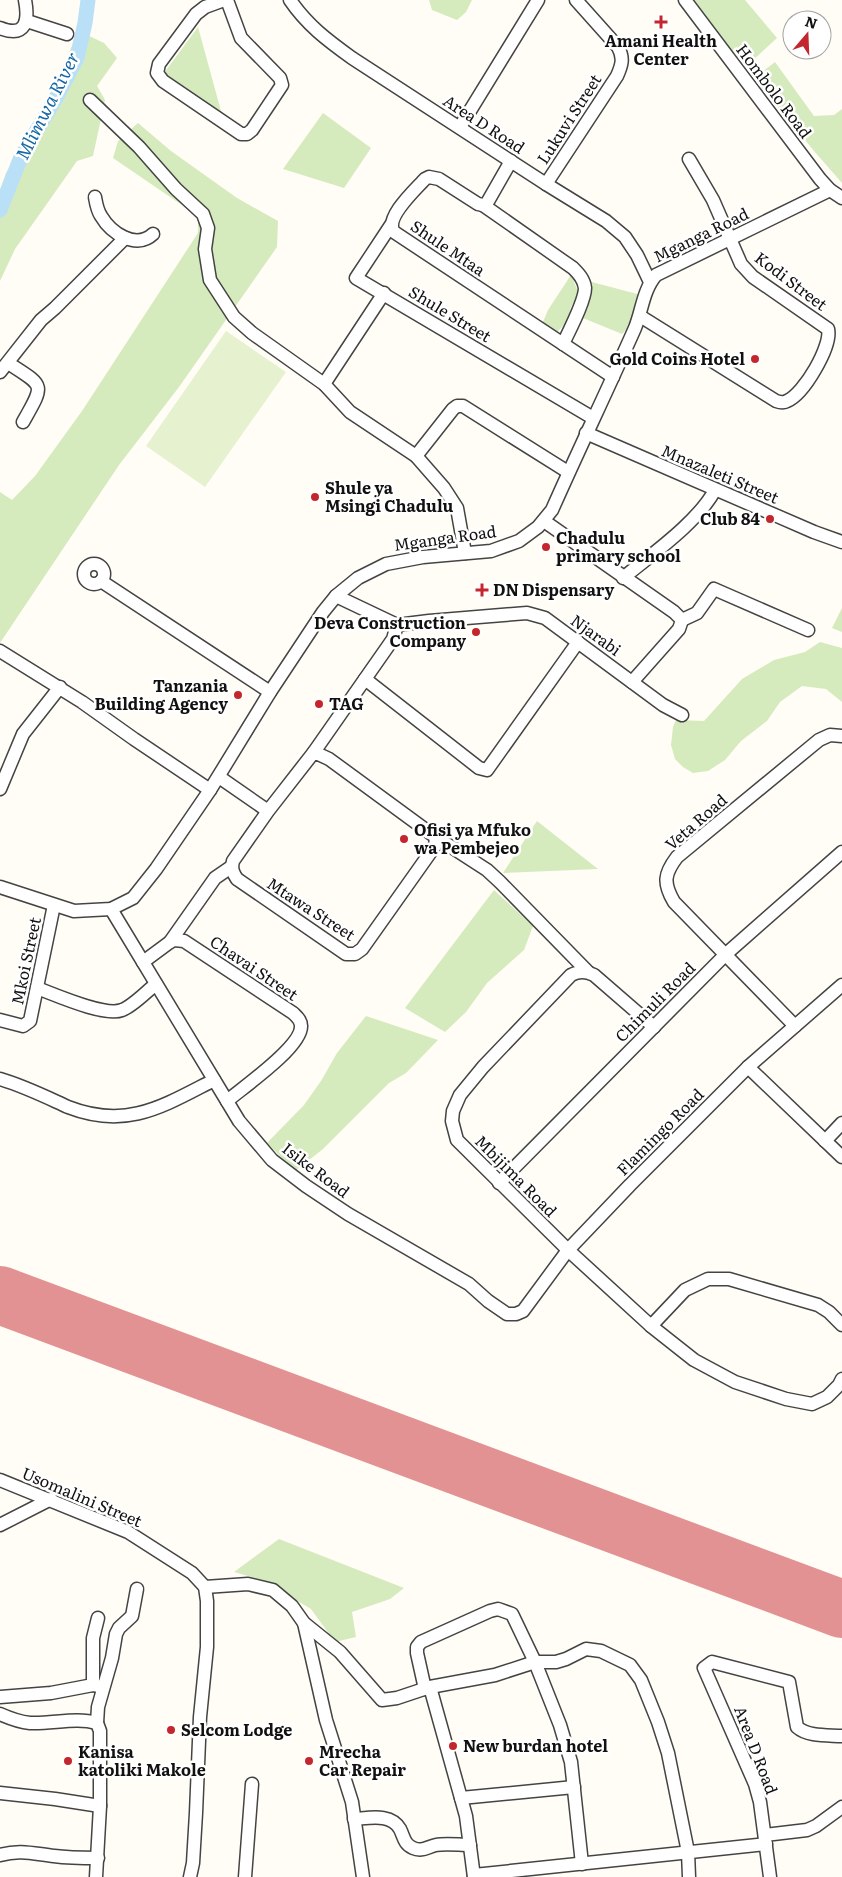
<svg xmlns="http://www.w3.org/2000/svg" width="842" height="1877" viewBox="0 0 842 1877" font-family="Literata,serif">
  <rect width="100%" height="100%" fill="#fffdf5"/>
  <g fill="#d5ebbd">
    <polygon points="429,0 472,0 466,12 457,20 432,10"/>
    <polygon points="694,0 745,0 777,38 751,62 738,58"/>
    <polygon points="198,27 224,122 208,104 164,73"/>
    <polygon points="85,34 104,43 117,58 97,86 105,100 93,156 77,161 15,249 0,281 0,190 6,173 37,123 77,35"/>
    <polygon points="775,62 814,116 834,115 842,109 842,183 814,151 754,78"/>
    <polygon points="323,113 371,148 344,188 283,169"/>
    <polygon points="138,123 171,151 237,198 278,221 277,247 179,387 119,465 0,643 0,492 12,500 35,476 82,411 198,233 198,216 113,158 118,141"/>
    <polygon points="571,275 579,294 571,307 568,321 557,332 542,324 548,310"/>
    <path d="M588,281L641,295L631,325L622,334L583,318C590,306 592,294 588,281Z"/>
    <polygon points="842,608 842,632 832,628"/>
    <polygon points="820,642 842,648 842,702 826,689 802,686 780,702 767,721 741,741 725,760 708,771 693,773 683,767 675,759 671,745 673,727 676,720 704,721 742,679 774,660 805,652"/>
    <polygon points="537,821 598,869 503,873"/>
    <polygon points="494,890 533,926 524,950 487,983 466,1012 445,1032 405,1008"/>
    <polygon points="366,1016 438,1040 406,1073 389,1083 323,1149 295,1171 267,1143 304,1105 321,1081 337,1053"/>
    <polygon points="279,1539 404,1588 390,1599 352,1612 356,1637 335,1642 311,1609 262,1580 234,1572"/>
  </g>
  <polygon fill="#e6f2cf" points="226,331 286,372 205,487 146,446"/>
  <g fill="none" stroke-linecap="round" stroke-linejoin="round">
    <polyline stroke="#b9e0f7" stroke-width="15" points="0,210 21,157 56,98 77,58 85,23 88,0"/>
    <polyline stroke="#e29292" stroke-width="58" points="0,1295 842,1609"/>
    <defs>
      <g id="minor">
        <polyline points="224,0 205,7 196,14 159,64 157,73 163,81 241,134 247,134 252,130 282,85 280,78 241,38 227,0"/>
        <path d="M290,0C307,25 327,40 352,58L546,184L606,221L625,237L637,255L650,282"/>
        <polyline points="685,0 820,179 830,190 842,198"/>
        <polyline points="27,21 67,34"/>
        <path d="M0,28C26,38 29,21 25,0"/>
        <polyline points="90,100 139,147 176,189 203,214 208,228 205,249 210,280 234,317 252,333 324,384 350,412 416,456 444,488 457,508 465,553"/>
        <polyline points="460,127 538,0"/>
        <path d="M511,161L487,203L483,205L478,204L439,179L429,177L425,179C415,190 384,218 394,232L613,377"/>
        <path d="M546,184L617,76C622,65 624,58 618,47L576,0"/>
        <path d="M95,197C96,203 97,210 101,216C111,233 136,250 153,234"/>
        <path d="M483,205L573,268C578,273 584,279 585,288C585,301 569,331 563,344"/>
        <polyline points="391,225 356,278 593,418"/>
        <path d="M640,316L776,401C779,402 784,403 787,401C804,394 832,346 828,329L753,277L741,264L713,200L689,159"/>
        <path d="M8,363C45,387 45,383 23,422"/>
        <polyline points="0,372 41,320 55,308 125,238"/>
        <polyline points="324,384 384,293"/>
        <polyline points="586,433 814,532 842,542"/>
        <polyline points="416,456 453,409 457,406 463,406 568,472"/>
        <polyline points="544,521 674,612 682,620 679,629 632,682"/>
        <circle cx="94" cy="574" r="10"/>
        <path d="M623,578C652,554 697,523 715,490"/>
        <polyline points="101,581 270,692"/>
        <polyline points="336,596 397,625 429,621 527,613 545,618 663,705 682,715"/>
        <polyline points="682,620 697,613 714,589 808,630"/>
        <polyline points="0,651 82,702 134,739 210,790"/>
        <polyline points="365,679 479,768 487,770 578,642"/>
        <polyline points="314,752 393,639 397,625"/>
        <path d="M219,777L268,811L314,752L329,759L430,833L436,837L435,846L362,949L355,954H346L237,879C233,873 231,869 233,861L268,811"/>
        <polyline points="0,789 23,734 60,687"/>
        <polyline points="436,837 487,870 500,882 588,972"/>
        <path d="M0,887L74,911L111,909L133,898L156,869L210,790L270,692L323,612L336,596L358,578L386,564L423,557L491,551L519,541L538,527L552,510C579,449 608,389 635,328C642,311 643,290 656,275L830,190"/>
        <polyline points="111,909 239,1121 272,1160 306,1186 348,1214 469,1284 488,1301 507,1314 516,1314 523,1311 568,1250 630,1185 748,1067 842,985"/>
        <polyline points="170,942 215,878 231,867"/>
        <path d="M143,962L170,942L174,940L184,941L293,1013C297,1017 301,1020 301,1026C302,1047 242,1088 227,1101"/>
        <path d="M37,988C56,995 105,1017 122,1010C133,1006 147,991 156,984"/>
        <polyline points="0,1020 23,1026 30,1021 54,905"/>
        <path d="M795,1026L674,902C663,883 664,874 677,857L819,740L830,735L842,736"/>
        <path d="M654,1027L594,975C585,971 579,971 571,975L483,1067L460,1095L453,1111L452,1121L457,1140L568,1250L651,1326L694,1360L735,1382L786,1399L812,1404L827,1397L839,1385L842,1379"/>
        <polyline points="748,1067 842,1157"/>
        <path d="M0,1079C24,1086 46,1097 68,1107C127,1130 163,1106 214,1080"/>
        <polyline points="825,1141 842,1123"/>
        <polyline points="499,1183 726,954 842,852"/>
        <polyline points="651,1326 685,1290 708,1279 729,1279 818,1305 829,1312 842,1325"/>
        <polyline points="0,1480 128,1532 192,1573 205,1587 207,1601 207,1647 200,1717 196,1813 193,1863 190,1877"/>
        <polyline points="0,1525 51,1499"/>
        <polyline points="205,1587 248,1584 273,1590 292,1606 304,1623 340,1652 382,1700 397,1698 430,1687 495,1675 535,1662 556,1662 566,1659 586,1649 601,1651 630,1665 641,1680 658,1722 668,1753 688,1852 689,1877"/>
        <polyline points="304,1623 326,1720 352,1802 363,1877"/>
        <polyline points="93,1685 93,1638 98,1618"/>
        <polyline points="430,1687 466,1816 474,1877"/>
        <polyline points="425,1689 417,1653 417,1647 421,1642 490,1611 498,1609 512,1614 535,1662 560,1725 571,1762 582,1864"/>
        <polyline points="0,1697 51,1693 93,1685 102,1687"/>
        <path d="M0,1714C9,1718 20,1722 30,1723C53,1724 76,1717 97,1723L100,1731V1806L96,1877"/>
        <polyline points="97,1723 98,1707 112,1658 116,1634 119,1628 132,1616 137,1589"/>
        <polyline points="0,1793 55,1799 100,1806"/>
        <polyline points="461,1798 574,1787"/>
        <path d="M354,1819C370,1818 391,1813 400,1829C404,1837 404,1844 413,1848C422,1852 427,1847 436,1845C446,1843 459,1845 470,1845"/>
        <polyline points="765,1835 807,1830 816,1826 842,1807"/>
        <path d="M0,1855C20,1849 35,1854 54,1856C69,1858 83,1858 98,1858"/>
        <polyline points="474,1875 766,1844"/>
        <polyline points="245,1877 252,1784"/>
        <path d="M770,1877L760,1802L755,1784L704,1668L712,1662L789,1682L797,1727C808,1737 828,1735 842,1736"/>
      </g>
    </defs>
    <use href="#minor" stroke="#444" stroke-width="15"/>
    <use href="#minor" stroke="#fff" stroke-width="12"/>
  </g>
  <g fill="#c4262e" stroke="#fff" stroke-width="2">
    <path d="M658.5 14.5h5v5h5v5h-5v5h-5v-5h-5v-5h5z"/>
    <circle cx="755" cy="359" r="5"/>
    <circle cx="315" cy="497" r="5"/>
    <circle cx="770" cy="519" r="5"/>
    <circle cx="546" cy="547" r="5"/>
    <path d="M479.5 582.5h5v5h5v5h-5v5h-5v-5h-5v-5h5z"/>
    <circle cx="476" cy="632" r="5"/>
    <circle cx="238" cy="695" r="5"/>
    <circle cx="319" cy="704" r="5"/>
    <circle cx="404" cy="839" r="5"/>
    <circle cx="171" cy="1730" r="5"/>
    <circle cx="453" cy="1746" r="5"/>
    <circle cx="68" cy="1761" r="5"/>
    <circle cx="309" cy="1761" r="5"/>
  </g>
  <g text-anchor="middle" stroke-width="5" stroke-linejoin="round" paint-order="stroke">
    <g font-size="16" font-weight="bold" fill="#111" stroke="#fff" text-anchor="start">
      <text x="661" y="47" text-anchor="middle">Amani Health<tspan x="661" dy="18">Center</tspan></text>
      <text x="745" y="365" text-anchor="end">Gold Coins Hotel</text>
      <text x="325" y="494">Shule ya<tspan x="325" dy="18">Msingi Chadulu</tspan></text>
      <text x="760" y="525" text-anchor="end">Club 84</text>
      <text x="556" y="544">Chadulu<tspan x="556" dy="18">primary school</tspan></text>
      <text x="493" y="596">DN Dispensary</text>
      <text x="466" y="629" text-anchor="end">Deva Construction<tspan x="466" dy="18">Company</tspan></text>
      <text x="228" y="692" text-anchor="end">Tanzania<tspan x="228" dy="18">Building Agency</tspan></text>
      <text x="329" y="710">TAG</text>
      <text x="414" y="836">Ofisi ya Mfuko<tspan x="414" dy="18">wa Pembejeo</tspan></text>
      <text x="181" y="1736">Selcom Lodge</text>
      <text x="463" y="1752">New burdan hotel</text>
      <text x="78" y="1758">Kanisa<tspan x="78" dy="18">katoliki Makole</tspan></text>
      <text x="319" y="1758">Mrecha<tspan x="319" dy="18">Car Repair</tspan></text>
    </g>
    <g font-size="16" fill="#111" stroke="#fff">
      <text transform="translate(774 91) rotate(53)" y="6">Hombolo Road</text>
      <text transform="translate(569 119) rotate(-57)" y="6">Lukuvi Street</text>
      <text transform="translate(484 124) rotate(33)" y="6">Area D Road</text>
      <text transform="translate(701 235) rotate(-26)" y="6">Mganga Road</text>
      <text transform="translate(448 248) rotate(34)" y="6">Shule Mtaa</text>
      <text transform="translate(791 281) rotate(37)" y="6">Kodi Street</text>
      <text transform="translate(450 314) rotate(31)" y="6">Shule Street</text>
      <text transform="translate(720 474) rotate(23)" y="6">Mnazaleti Street</text>
      <text transform="translate(445 538) rotate(-8)" y="6">Mganga Road</text>
      <text transform="translate(596 635) rotate(36)" y="6">Njarabi</text>
      <text transform="translate(696 822) rotate(-41)" y="6">Veta Road</text>
      <text transform="translate(311 909) rotate(33)" y="6">Mtawa Street</text>
      <text transform="translate(26 961) rotate(-78)" y="6">Mkoi Street</text>
      <text transform="translate(254 968) rotate(34)" y="6">Chavai Street</text>
      <text transform="translate(655 1002) rotate(-45)" y="6">Chimuli Road</text>
      <text transform="translate(660 1132) rotate(-45)" y="6">Flamingo Road</text>
      <text transform="translate(316 1170) rotate(37)" y="6">Isike Road</text>
      <text transform="translate(516 1176) rotate(45)" y="6">Mbijima Road</text>
      <text transform="translate(82 1497) rotate(23)" y="6">Usomalini Street</text>
      <text transform="translate(756 1750) rotate(69)" y="6">Area D Road</text>
    </g>
    <g font-size="18" font-style="italic" fill="#1768a6" stroke="#fff">
      <text transform="translate(48 106) rotate(-63)" y="6">Mlimwa River</text>
    </g>
  </g>
  <g transform="translate(807 35) rotate(19)"><circle r="24" fill="#ffffff" stroke="#a0a0a0"/>
  <path d="M0-4L9 19L0 12L-9 19Z" fill="#c4262e"/>
  <text y="-8" font-size="14" font-weight="bold" text-anchor="middle" fill="#111111">N</text>
  </g>
</svg>
